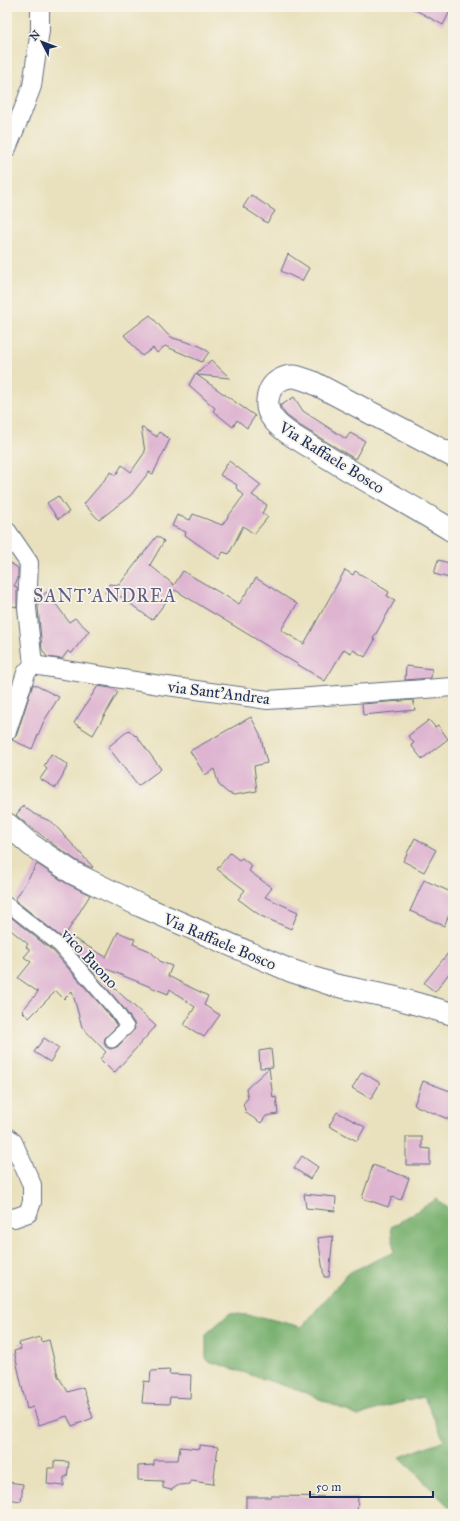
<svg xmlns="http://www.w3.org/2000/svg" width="460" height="1521" viewBox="0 0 460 1521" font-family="'IM FELL Great Primer',serif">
  <rect width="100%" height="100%" fill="#f7f3e8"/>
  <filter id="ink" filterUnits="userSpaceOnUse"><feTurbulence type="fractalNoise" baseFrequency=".025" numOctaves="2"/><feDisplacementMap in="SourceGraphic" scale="8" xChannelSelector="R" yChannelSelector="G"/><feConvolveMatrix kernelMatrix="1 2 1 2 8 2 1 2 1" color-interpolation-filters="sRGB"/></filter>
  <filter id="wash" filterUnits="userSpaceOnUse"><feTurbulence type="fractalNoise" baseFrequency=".012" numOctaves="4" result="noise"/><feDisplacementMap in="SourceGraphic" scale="16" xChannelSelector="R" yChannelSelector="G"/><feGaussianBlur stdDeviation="0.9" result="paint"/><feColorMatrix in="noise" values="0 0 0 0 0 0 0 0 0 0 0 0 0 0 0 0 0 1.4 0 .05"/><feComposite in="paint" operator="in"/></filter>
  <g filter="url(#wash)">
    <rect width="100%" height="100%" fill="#e9e1bd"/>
    <polygon fill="#79b16f" stroke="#4a7066" points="437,1199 449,1209 453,1210 453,1511 400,1457 444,1440 424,1397 383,1407 358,1416 306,1393 206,1360 206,1334 230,1313 262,1317 302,1327 348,1273 394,1252 391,1227"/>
    <g id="blocks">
      <g fill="#deb4d1">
        <polygon points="410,7 452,7 443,25"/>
        <polygon points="251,195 275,211 267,223 243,207"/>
        <polygon points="288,254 309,268 302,281 281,271"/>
        <polygon points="150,315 167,334 173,338 200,346 209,352 202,362 165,346 157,353 153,348 142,356 124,335"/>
        <polygon points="211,360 230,378 197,375 255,416 247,428 237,420 233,427 213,411 215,408 189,385 195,374 196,375"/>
        <polygon points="294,397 303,411 346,439 350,433 365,441 355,459 299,425 286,415 280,406"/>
        <polygon points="141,427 157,437 159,432 170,439 153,474 149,472 130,496 99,520 84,504 111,472 116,475 122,465 131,472 145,452"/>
        <polygon points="229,461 261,485 252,495 267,505 262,513 268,517 254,534 243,526 229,554 223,552 219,559 185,535 186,532 172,526 177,515 190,520 193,514 222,525 244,495 236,488 237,485 220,475"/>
        <polygon points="58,496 69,512 58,519 47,503"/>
        <polygon points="157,536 164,541 150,565 174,585 183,571 239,604 256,578 297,604 281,630 304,644 345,570 353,575 355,571 367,578 389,592 387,596 395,600 373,639 375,640 365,657 353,650 351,653 344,649 325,681 175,590 152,620 120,596 117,600 105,593 109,584 119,585"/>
        <polygon points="438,560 453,564 453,579 434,574"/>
        <polygon points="7,561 18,568 18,579 14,586 17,587 17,607 7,605"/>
        <polygon points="47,592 69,622 75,618 89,631 71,654 68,651 62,659 47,657 42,649 38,608 38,599"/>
        <polygon points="406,666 432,669 431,678 405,680"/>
        <polygon points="33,684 59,697 44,721 32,749 12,740 17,734"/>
        <polygon points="98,686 111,688 118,692 93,735 74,723"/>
        <polygon points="413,700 415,710 363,715 362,704"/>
        <polygon points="251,717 260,734 267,763 254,766 257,791 234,795 228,793 219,785 214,769 205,775 190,751"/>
        <polygon points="429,720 435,727 438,725 448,739 422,759 411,745 414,743 408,736"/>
        <polygon points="129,730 135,736 136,735 161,769 138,786 108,747"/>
        <polygon points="51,754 68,765 56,788 40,779 47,769 44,766"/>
        <polygon points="23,806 34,814 52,822 93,867 92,868 79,862 54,845 24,822 16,815"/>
        <polygon points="415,838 436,850 424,872 403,861"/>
        <polygon points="230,853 239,860 242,858 252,866 249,871 272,888 265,897 298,912 291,929 261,916 238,899 245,890 217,869"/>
        <polygon points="37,864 66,883 90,895 66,934 106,957 118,932 135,939 133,944 150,951 161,962 172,966 168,976 208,996 204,1005 220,1015 204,1037 184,1025 195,1007 170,989 168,994 82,959 156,1026 114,1073 100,1059 106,1052 82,1027 72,991 64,999 56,991 29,1018 22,1011 38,992 18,978 31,962 24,957 30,950 26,947 28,944 7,927 7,914 54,952 111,1017 117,1026 105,1038 104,1043 106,1047 110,1049 117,1047 135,1029 134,1023 123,1007 66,941 15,900"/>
        <polygon points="424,880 453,893 453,906 444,926 410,911"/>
        <polygon points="453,947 453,968 435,992 424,983"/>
        <polygon points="44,1038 59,1048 50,1062 34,1052"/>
        <polygon points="271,1049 273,1067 260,1068 259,1051"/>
        <polygon points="269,1068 273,1098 276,1097 278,1114 266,1116 261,1123 246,1113 243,1104 248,1098 246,1089"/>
        <polygon points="362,1072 380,1083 371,1099 352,1088"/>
        <polygon points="423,1081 453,1092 453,1121 414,1105"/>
        <polygon points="337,1112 365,1127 357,1141 329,1126"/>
        <polygon points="406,1137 422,1137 422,1148 430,1149 430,1165 406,1165"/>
        <polygon points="302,1156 318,1167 310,1179 294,1168"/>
        <polygon points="373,1165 409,1178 401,1200 392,1197 388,1207 362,1198"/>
        <polygon points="304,1194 336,1197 335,1211 306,1208"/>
        <polygon points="333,1236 329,1277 324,1277 318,1238"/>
        <polygon points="40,1337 41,1342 49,1340 58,1376 68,1392 83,1387 93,1418 72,1426 67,1416 39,1425 33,1407 27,1409 14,1351 21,1349 19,1343"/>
        <polygon points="170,1370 169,1374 191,1375 190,1398 170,1397 169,1404 142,1403 144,1381 150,1382 151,1371"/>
        <polygon points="199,1445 218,1447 213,1484 191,1481 190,1484 179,1485 171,1490 163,1488 163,1481 138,1480 138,1466 154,1465 154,1460 178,1460 180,1447 199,1449"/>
        <polygon points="54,1461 69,1462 67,1477 64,1477 64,1486 47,1484 48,1468 54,1468"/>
        <polygon points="7,1482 23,1484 21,1501 7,1499"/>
        <polygon points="271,1496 358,1497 357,1514 271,1514 271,1512 246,1512 246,1497 271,1497"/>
      </g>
    </g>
  </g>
  <g filter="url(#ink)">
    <use href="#blocks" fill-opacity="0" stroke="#636d7f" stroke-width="1"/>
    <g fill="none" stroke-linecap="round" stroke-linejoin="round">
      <defs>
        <polyline id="pedestrian" points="7,904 60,946 117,1012 127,1027 112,1041"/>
        <g id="minor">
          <polyline points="7,148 23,110 32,86 40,30 40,7"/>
          <polyline points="7,531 29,563 27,608 33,665 26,673 7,731"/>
          <polyline points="33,665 160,685 268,700 453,687"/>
          <polyline points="7,1137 13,1142 32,1185 32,1202 28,1213 14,1218 7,1217"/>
        </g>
        <g id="tertiary">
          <path d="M453,456L312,382C299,378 293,373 280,380C267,387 263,407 273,419C283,432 300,440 314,449C360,478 407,503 453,531"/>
          <polyline points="7,824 31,845 73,873 141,906 289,970 334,985 396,998 453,1014"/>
        </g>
      </defs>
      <use href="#pedestrian" stroke="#636d7f" stroke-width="15"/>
      <use href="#minor" stroke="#636d7f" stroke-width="20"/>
      <use href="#tertiary" stroke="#636d7f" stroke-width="24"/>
      <use href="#pedestrian" stroke="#fff" stroke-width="13"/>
      <use href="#minor" stroke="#fff" stroke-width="18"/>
      <use href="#tertiary" stroke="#fff" stroke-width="22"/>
    </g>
  </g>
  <g text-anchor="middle" stroke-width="3.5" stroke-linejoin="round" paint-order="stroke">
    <g font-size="16" fill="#1b2f5e" stroke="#f7f3e8">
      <text transform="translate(332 457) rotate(32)" y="6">Via Raffaele Bosco</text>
      <text transform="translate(219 692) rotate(7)" y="6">via Sant'Andrea</text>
      <text transform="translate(220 941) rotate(23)" y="6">Via Raffaele Bosco</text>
      <text transform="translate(90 958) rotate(47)" y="6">vico Buono</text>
    </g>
    <g font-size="18" letter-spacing="1" fill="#5f5e86" stroke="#f7f3e8">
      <text x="105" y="602">SANT'ANDREA</text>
    </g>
  </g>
  <rect width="460" height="1521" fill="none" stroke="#f7f3e8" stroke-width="24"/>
  <g transform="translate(42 42) rotate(312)" stroke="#f7f3e8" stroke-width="3" paint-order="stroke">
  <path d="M0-3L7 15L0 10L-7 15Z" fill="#1b2f5e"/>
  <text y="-6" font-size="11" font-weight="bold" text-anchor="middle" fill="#1b2f5e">N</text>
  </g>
  <path d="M310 1491v6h123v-6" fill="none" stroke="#1b2f5e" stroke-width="2"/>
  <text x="316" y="1491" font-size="12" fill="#1b2f5e" stroke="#f7f3e8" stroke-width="3" paint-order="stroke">50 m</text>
</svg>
